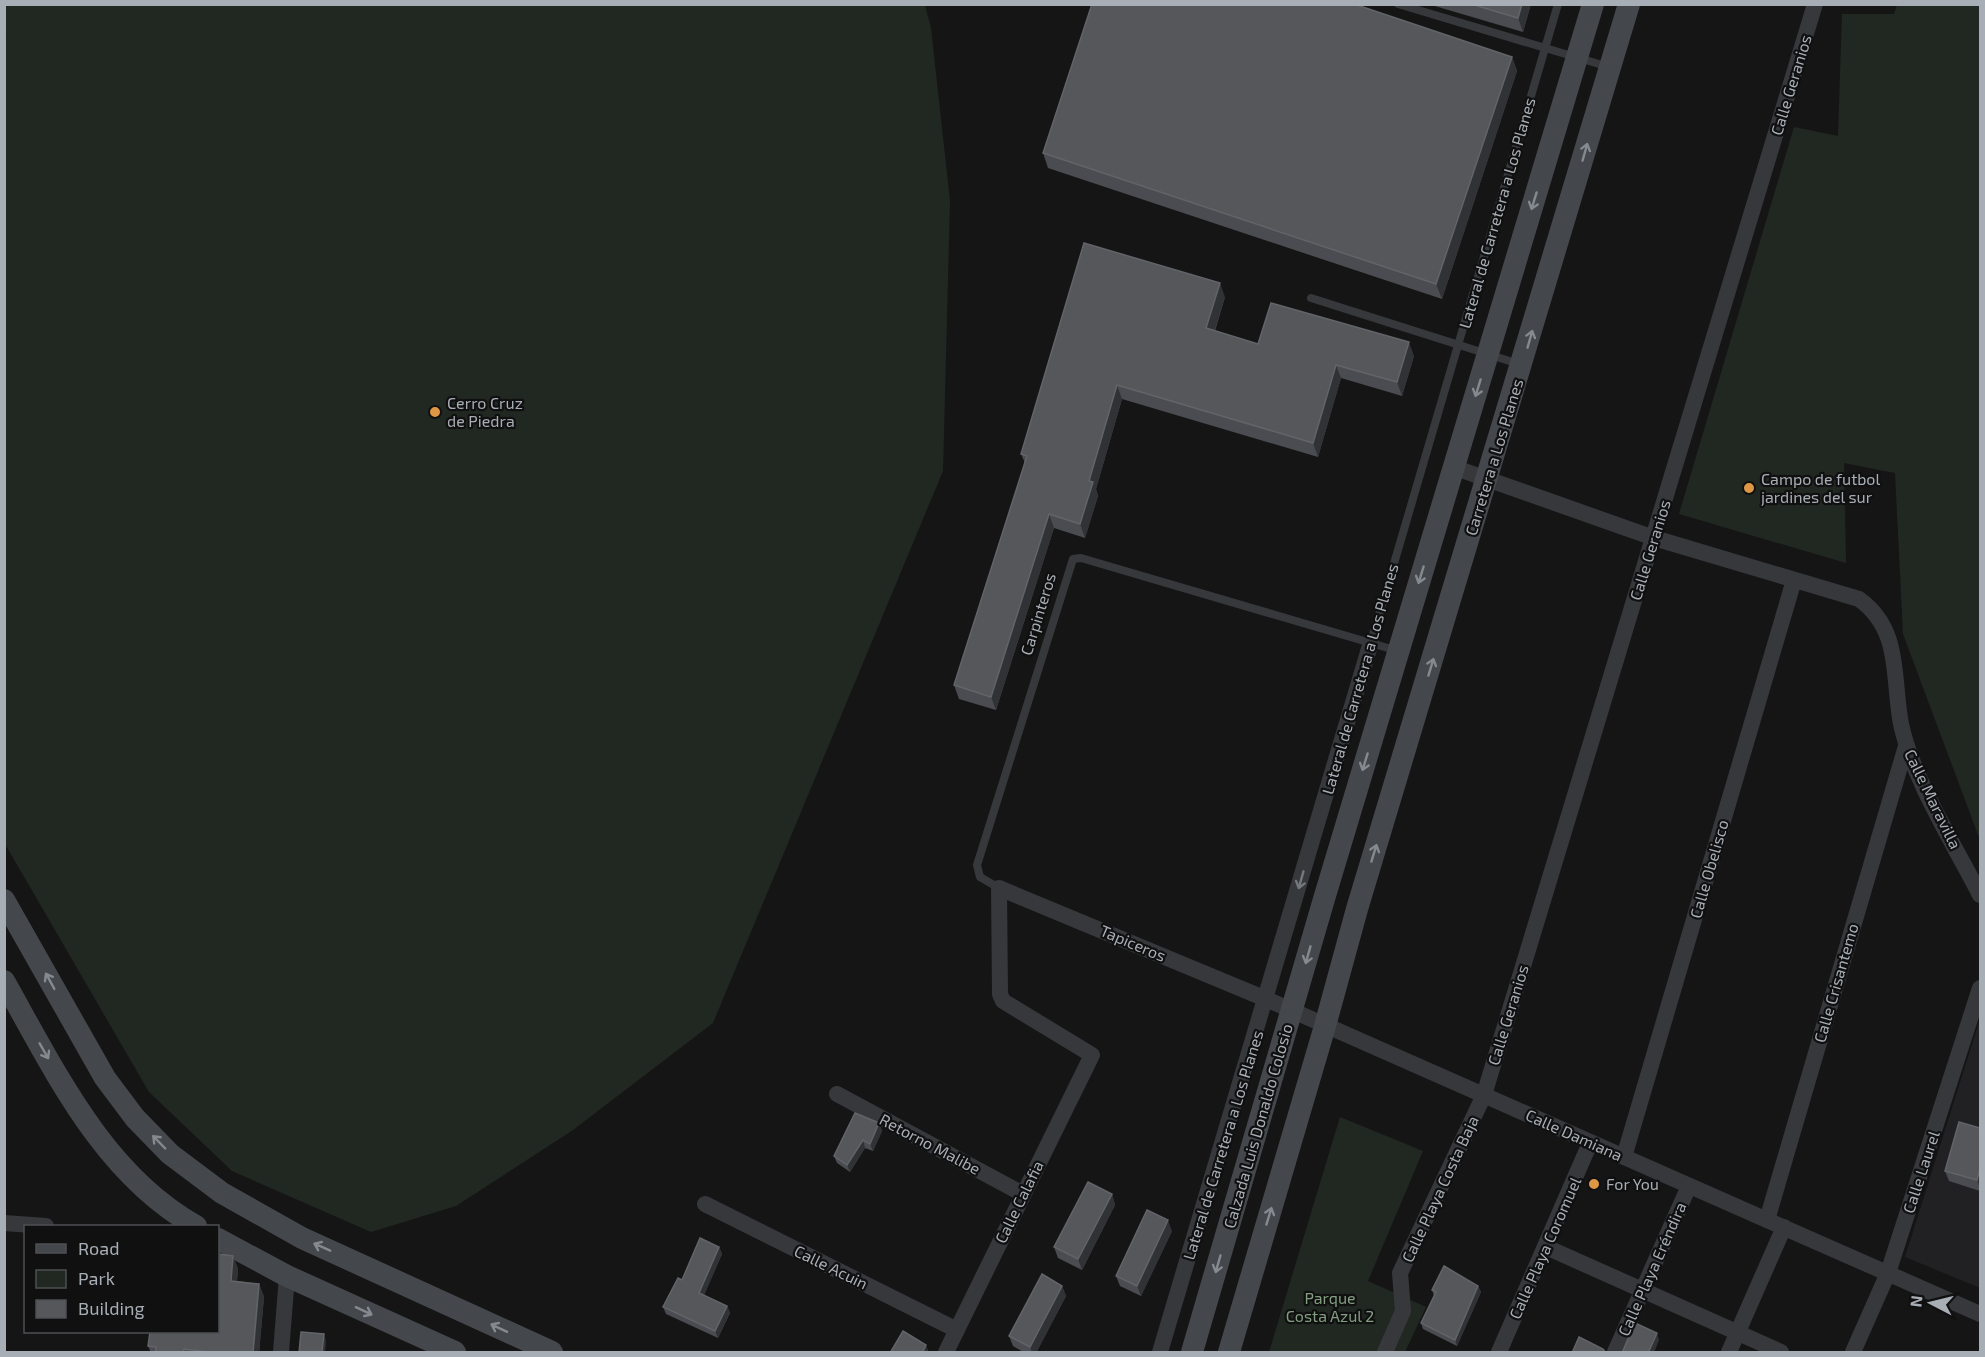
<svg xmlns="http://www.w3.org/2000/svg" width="1985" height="1357" viewBox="0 0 1985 1357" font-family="'Exo 2',sans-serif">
  <rect width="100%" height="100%" fill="#151516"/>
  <polygon fill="#212123" points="1980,1019 1980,1288 1905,1257"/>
  <g fill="#212822">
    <path d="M4,5H925L931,28L950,201L943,471L713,1023L573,1130L456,1206L371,1232L232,1171L149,1092L5,844L4,53C9,33 4,24 4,5Z"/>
    <polygon points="1897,5 1980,5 1980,840 1903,634 1895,473 1844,463 1846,563 1679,514 1794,127 1838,136 1842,14 1894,14"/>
    <polygon points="1340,1117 1423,1151 1368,1281 1426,1307 1405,1352 1269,1352"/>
  </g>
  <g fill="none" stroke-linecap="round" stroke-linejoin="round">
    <g stroke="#36383b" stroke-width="8">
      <polyline points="1398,4 1609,67"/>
      <polyline points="1311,298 1519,364"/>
      <polyline points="1371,642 1558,4"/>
      <polyline points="999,888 980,877 977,865 1073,559 1081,558 1398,651"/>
    </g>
    <g stroke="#36383b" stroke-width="16">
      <path d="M1453,467L1654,538L1859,599C1902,630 1892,677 1901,724C1913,780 1954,844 1980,895"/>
      <polyline points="837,1094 1023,1194"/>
      <polyline points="1624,1157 1794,580"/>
      <polyline points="705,1204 957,1330"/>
      <polyline points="1767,1220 1906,746"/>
      <polyline points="4,1223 46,1226"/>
      <polyline points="1546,1247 1781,1352"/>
      <polyline points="281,1352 287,1276"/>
      <polyline points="946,1352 1092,1055 1003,1001 1000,994 999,888 1266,999 1980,1314"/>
      <polyline points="1160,1352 1371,642"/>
      <polyline points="1385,1352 1403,1311 1400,1273 1484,1095 1815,4"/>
      <polyline points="1499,1352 1590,1143"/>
      <polyline points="1615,1352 1689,1186"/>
      <polyline points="1729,1352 1784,1227"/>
      <polyline points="1853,1352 1888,1273 1980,988"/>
    </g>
    <g stroke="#44474b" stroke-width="22">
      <polyline points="4,900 105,1078 135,1118 170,1154 222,1193 302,1238 552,1352"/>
      <path d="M4,981C55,1071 103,1174 196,1226"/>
      <polyline points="218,1239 287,1276 455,1352"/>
      <polyline points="1192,1352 1324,899 1593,4"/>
      <polyline points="1229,1352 1325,1026 1357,909 1629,4"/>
    </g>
  </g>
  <g fill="#4b4c51">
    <polygon points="1428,4 1531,4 1523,32"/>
    <polygon points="1512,57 1517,71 1442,299 1048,168 1043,153"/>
    <polygon points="1225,297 1215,331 1258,344 1414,356 1402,396 1341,378 1318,457 1122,399 1096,489 1098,496 1085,538 1054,528 996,710 959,699 954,685 1025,463 1021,454"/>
    <polygon points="879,1123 882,1131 873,1151 865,1148 850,1172 837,1163 834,1156"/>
    <polygon points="1980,1128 1980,1191 1949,1181 1945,1171"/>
    <polygon points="1112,1194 1115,1205 1082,1270 1058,1258 1054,1247"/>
    <polygon points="1172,1231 1141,1296 1120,1286 1116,1276"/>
    <polygon points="719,1247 722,1254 704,1295 727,1306 730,1313 718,1338 666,1314 663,1307 682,1280"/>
    <polygon points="233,1256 238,1269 237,1281 259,1284 264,1297 259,1353 151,1353 148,1346"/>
    <polygon points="1062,1286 1066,1296 1036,1353 1025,1353 1013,1346 1009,1336"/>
    <polygon points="1478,1286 1481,1292 1457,1346 1423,1329 1421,1323 1434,1296 1432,1290"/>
  </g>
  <g fill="#313235">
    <polygon points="1522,4 1531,4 1523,32 1518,18"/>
    <polygon points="1512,57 1517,71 1442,299 1436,284"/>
    <polygon points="1220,283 1225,297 1211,342 1206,328"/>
    <polygon points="1409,342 1414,356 1402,396 1397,382"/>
    <polygon points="1336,365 1341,378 1318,457 1313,443"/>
    <polygon points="1117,385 1122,399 1096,489 1098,496 1085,538 1080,524 1089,481"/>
    <polygon points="1049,514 1054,528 996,710 991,697"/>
    <polygon points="879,1123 882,1131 873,1151 870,1144"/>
    <polygon points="863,1140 865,1148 850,1172 847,1165"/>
    <polygon points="1980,1168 1980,1189 1977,1180"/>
    <polygon points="1112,1194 1115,1205 1082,1270 1078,1259"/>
    <polygon points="1168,1220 1172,1231 1141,1296 1137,1286"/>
    <polygon points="719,1247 722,1254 702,1300 699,1293"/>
    <polygon points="233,1256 238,1269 236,1294 231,1281"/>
    <polygon points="259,1284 264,1297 259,1353 253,1353"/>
    <polygon points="1062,1286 1066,1296 1036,1353 1032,1353 1030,1347"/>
    <polygon points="1478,1286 1481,1292 1457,1346 1455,1340"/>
    <polygon points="727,1306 730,1313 718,1338 715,1331"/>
    <polygon points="1657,1333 1659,1340 1654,1353 1648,1353"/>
    <polygon points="324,1334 326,1341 325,1353 322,1353"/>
    <polygon points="926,1345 929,1353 922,1353"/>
  </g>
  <g fill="#55575b" stroke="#626469" stroke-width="1.5">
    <polygon points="1092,4 1354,4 1512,57 1436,284 1043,153"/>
    <polygon points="1471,4 1522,4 1518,18"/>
    <polygon points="1084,243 1220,283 1206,328 1258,344 1271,303 1409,342 1397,382 1336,365 1313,443 1117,385 1089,481 1093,482 1080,524 1049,514 991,697 954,685 1027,456 1021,454"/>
    <polygon points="855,1113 879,1123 870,1144 863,1140 847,1165 834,1156"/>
    <polygon points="1959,1122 1980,1128 1980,1168 1977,1180 1945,1171"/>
    <polygon points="1088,1182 1112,1194 1078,1259 1054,1247"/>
    <polygon points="1147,1210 1168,1220 1137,1286 1116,1276"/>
    <polygon points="700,1238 719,1247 699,1293 727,1306 715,1331 663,1307 678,1278 682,1280"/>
    <polygon points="218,1254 233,1256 231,1281 259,1284 253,1353 218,1353 184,1349 183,1353 156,1353 156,1347 148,1346 150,1332 218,1332"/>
    <polygon points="1444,1266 1478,1286 1455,1340 1421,1323 1436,1292 1432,1290"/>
    <polygon points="1042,1274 1062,1286 1030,1347 1009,1336"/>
    <polygon points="1635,1323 1657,1333 1648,1353 1622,1353"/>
    <polygon points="903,1331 926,1345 922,1353 890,1353"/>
    <polygon points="301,1332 324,1334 322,1352 324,1353 299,1353"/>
    <polygon points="1579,1337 1603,1349 1606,1353 1572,1353"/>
  </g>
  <defs><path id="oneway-shaft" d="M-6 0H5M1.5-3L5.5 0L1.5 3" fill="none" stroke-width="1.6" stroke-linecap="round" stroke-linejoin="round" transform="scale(1.5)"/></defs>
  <g stroke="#858a90">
    <use href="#oneway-shaft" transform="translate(1585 152) rotate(-74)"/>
    <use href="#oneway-shaft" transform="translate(1534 201) rotate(107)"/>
    <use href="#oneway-shaft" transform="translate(1530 339) rotate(-74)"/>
    <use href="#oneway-shaft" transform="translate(1478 388) rotate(107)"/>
    <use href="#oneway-shaft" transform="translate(1421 575) rotate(107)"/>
    <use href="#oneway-shaft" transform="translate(1431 667) rotate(-73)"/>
    <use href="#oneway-shaft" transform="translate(1365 762) rotate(107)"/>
    <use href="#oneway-shaft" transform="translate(1374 853) rotate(-73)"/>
    <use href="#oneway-shaft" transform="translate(1308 955) rotate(106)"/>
    <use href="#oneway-shaft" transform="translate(50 981) rotate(-119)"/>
    <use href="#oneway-shaft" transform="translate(44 1051) rotate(60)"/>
    <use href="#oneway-shaft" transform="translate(159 1142) rotate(-134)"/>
    <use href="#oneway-shaft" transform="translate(1269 1216) rotate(-73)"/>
    <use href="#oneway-shaft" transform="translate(322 1247) rotate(-156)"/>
    <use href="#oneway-shaft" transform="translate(1218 1264) rotate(106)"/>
    <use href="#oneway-shaft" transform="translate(364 1311) rotate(25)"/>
    <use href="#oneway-shaft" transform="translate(499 1328) rotate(-155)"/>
  </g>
  <use stroke="#75797e" href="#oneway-shaft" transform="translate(1301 880) rotate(106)"/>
  <g fill="#de9845" stroke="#101011" stroke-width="2">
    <circle cx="435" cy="412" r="6"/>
    <circle cx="1749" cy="488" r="6"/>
    <circle cx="1594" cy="1184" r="6"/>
  </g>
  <g text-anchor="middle" stroke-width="4.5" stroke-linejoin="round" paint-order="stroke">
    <g font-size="16" fill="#a8aeb5" stroke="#101011">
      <text transform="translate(1791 85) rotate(-73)" y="6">Calle Geranios</text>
      <text transform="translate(1497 213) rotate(-74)" y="6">Lateral de Carretera a Los Planes</text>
      <text transform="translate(1494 457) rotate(-73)" y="6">Carretera a Los Planes</text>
      <text transform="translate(1650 550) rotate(-73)" y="6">Calle Geranios</text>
      <text transform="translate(1038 614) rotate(-73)" y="6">Carpinteros</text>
      <text transform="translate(1360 679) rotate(-74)" y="6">Lateral de Carretera a Los Planes</text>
      <text transform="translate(1933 799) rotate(64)" y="6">Calle Maravilla</text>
      <text transform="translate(1709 869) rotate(-74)" y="6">Calle Obelisco</text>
      <text transform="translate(1133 943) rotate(23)" y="6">Tapiceros</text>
      <text transform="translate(1836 983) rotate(-74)" y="6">Calle Crisantemo</text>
      <text transform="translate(1508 1015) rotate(-73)" y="6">Calle Geranios</text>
      <text transform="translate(1258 1126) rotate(-74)" y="6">Calzada Luis Donaldo Colosio</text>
      <text transform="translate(1574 1135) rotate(24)" y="6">Calle Damiana</text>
      <text transform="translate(930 1144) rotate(28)" y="6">Retorno Malibe</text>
      <text transform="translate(1223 1145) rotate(-73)" y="6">Lateral de Carretera a Los Planes</text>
      <text transform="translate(1921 1172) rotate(-72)" y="6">Calle Laurel</text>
      <text transform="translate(1440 1189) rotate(-65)" y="6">Calle Playa Costa Baja</text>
      <text transform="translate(1019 1202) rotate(-64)" y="6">Calle Calafia</text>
      <text transform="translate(1545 1248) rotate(-66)" y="6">Calle Playa Coromuel</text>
      <text transform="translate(831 1267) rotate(26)" y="6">Calle Acuin</text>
      <text transform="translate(1652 1269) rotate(-66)" y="6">Calle Playa Eréndira</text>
    </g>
    <g font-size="16" fill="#a8aeb5" stroke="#101011" text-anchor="start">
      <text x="447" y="409">Cerro Cruz<tspan x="447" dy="18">de Piedra</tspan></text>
      <text x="1761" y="485">Campo de futbol<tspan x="1761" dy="18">jardines del sur</tspan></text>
      <text x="1606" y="1190">For You</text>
    </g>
    <g font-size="16" fill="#839e81" stroke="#101011">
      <text x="1330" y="1304">Parque<tspan x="1330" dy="18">Costa Azul 2</tspan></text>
    </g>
  </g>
  <rect width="1985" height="1357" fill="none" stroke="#a8aeb5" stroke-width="12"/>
  <rect x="24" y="1225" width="195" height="108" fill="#101011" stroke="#4d4f53" stroke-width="1.5"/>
  <rect x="36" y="1244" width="30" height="9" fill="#44474b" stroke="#4d4f53" stroke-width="1.5"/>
  <text x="78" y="1255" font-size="18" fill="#a8aeb5">Road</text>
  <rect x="36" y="1270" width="30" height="18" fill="#212822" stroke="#4d4f53" stroke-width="1.5"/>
  <text x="78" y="1285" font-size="18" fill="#a8aeb5">Park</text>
  <rect x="36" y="1300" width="30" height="18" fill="#55575b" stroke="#4d4f53" stroke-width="1.5"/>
  <text x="78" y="1315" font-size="18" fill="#a8aeb5">Building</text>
  <g transform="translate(1931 1303) rotate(277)" stroke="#101011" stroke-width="4.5" paint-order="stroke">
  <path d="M0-4.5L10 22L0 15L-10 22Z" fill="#a8aeb5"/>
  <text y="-9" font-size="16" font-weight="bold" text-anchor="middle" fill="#a8aeb5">N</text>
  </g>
</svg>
